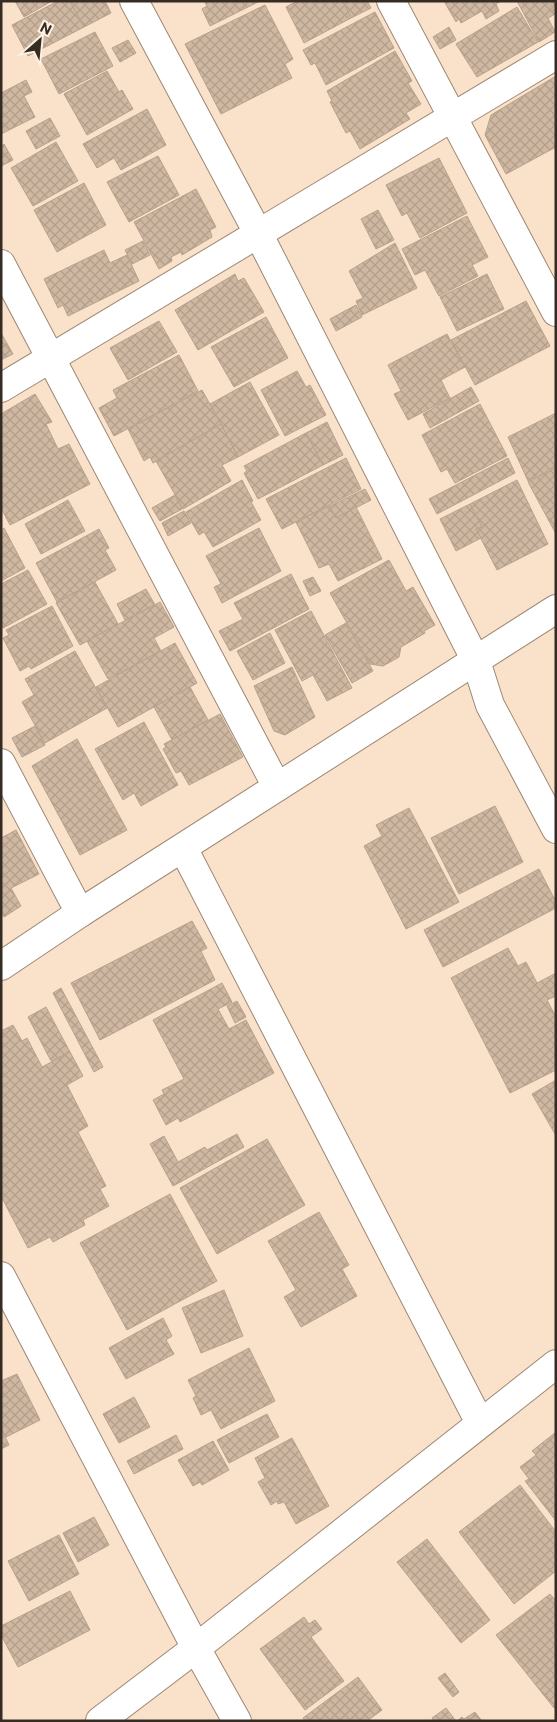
<svg xmlns="http://www.w3.org/2000/svg" width="557" height="1722" viewBox="0 0 557 1722" font-family="Commissioner,sans-serif">
  <defs>
    <pattern id="building-cross-hatch" width="8" height="8" patternUnits="userSpaceOnUse" patternTransform="scale(1.25)"><rect width="8" height="8" fill="#cfb8a2"/><path d="M0 0l8 8M0 8l8-8" fill="none" stroke="#b29e8b"/></pattern>
  </defs>
  <rect width="100%" height="100%" fill="#f9e1ca"/>
  <g fill="url(#building-cross-hatch)" stroke="#b8a28c">
    <polygon points="15,1 52,1 24,17"/>
    <polygon points="58,1 70,1 84,27 28,56 12,25"/>
    <polygon points="70,1 105,1 111,13 84,27"/>
    <polygon points="204,1 260,1 210,26 202,9 207,6"/>
    <polygon points="297,1 343,1 351,18 304,43 286,7"/>
    <polygon points="343,1 367,1 371,8 351,18"/>
    <polygon points="444,1 501,1 496,4 499,11 486,19 482,11 461,23 459,19 456,22"/>
    <polygon points="517,1 547,1 555,14 548,18 555,32 539,42"/>
    <polygon points="549,1 556,1 556,10 554,11"/>
    <polygon points="265,5 293,59 285,64 292,78 221,114 185,44"/>
    <polygon points="517,7 538,42 477,77 456,44"/>
    <polygon points="375,12 394,48 326,85 315,63 311,65 303,50"/>
    <polygon points="449,27 456,40 440,49 433,37"/>
    <polygon points="95,32 113,66 59,94 41,59"/>
    <polygon points="128,40 136,53 120,62 112,48"/>
    <polygon points="395,51 412,81 408,83 421,104 406,113 410,119 360,149 350,131 346,133 330,102 332,101 327,91"/>
    <polygon points="107,71 119,92 122,90 133,109 87,135 64,94"/>
    <polygon points="556,76 556,147 506,174 485,135 491,115"/>
    <polygon points="26,80 32,92 24,96 35,117 1,134 1,93"/>
    <polygon points="147,109 166,145 121,170 114,158 97,168 83,144"/>
    <polygon points="50,118 60,136 36,149 26,131"/>
    <polygon points="56,142 78,181 33,206 11,168"/>
    <polygon points="4,144 13,160 1,166 1,146"/>
    <polygon points="158,156 179,195 129,222 107,182"/>
    <polygon points="439,158 467,213 420,238 407,213 402,216 386,185"/>
    <polygon points="84,183 106,225 57,252 34,210"/>
    <polygon points="196,189 216,227 210,230 212,237 182,255 181,252 171,257 172,261 159,269 134,222"/>
    <polygon points="378,210 394,240 376,249 361,219"/>
    <polygon points="467,216 488,257 472,265 478,276 439,296 425,270 415,275 402,249"/>
    <polygon points="143,241 150,255 132,264 125,250"/>
    <polygon points="395,243 417,288 362,315 356,301 363,298 349,271"/>
    <polygon points="104,250 110,263 127,255 139,281 68,316 63,305 58,308 44,279"/>
    <polygon points="235,274 238,281 244,278 264,312 198,350 175,310"/>
    <polygon points="487,274 504,309 457,331 440,297"/>
    <polygon points="526,301 550,346 475,385 451,340"/>
    <polygon points="356,305 362,317 336,331 330,319"/>
    <polygon points="266,317 288,358 234,387 211,347"/>
    <polygon points="159,321 177,352 128,380 110,348"/>
    <polygon points="1,333 13,354 1,360"/>
    <polygon points="447,334 465,367 441,380 450,398 408,420 394,394 401,391 388,365"/>
    <polygon points="179,355 198,391 114,436 99,408 117,398 113,390"/>
    <polygon points="297,371 306,387 310,385 326,415 285,436 261,390"/>
    <polygon points="250,382 279,435 238,457 210,404"/>
    <polygon points="471,387 479,401 430,428 423,414"/>
    <polygon points="202,390 221,424 153,463 150,457 144,461 128,429"/>
    <polygon points="35,394 52,422 46,424 58,449 69,444 90,484 10,525 1,508 1,414"/>
    <polygon points="480,404 507,456 455,483 447,469 441,472 422,435"/>
    <polygon points="556,413 556,467 528,481 508,437"/>
    <polygon points="327,422 343,455 323,465 306,433"/>
    <polygon points="221,424 238,457 222,465 231,481 183,509 156,461"/>
    <polygon points="306,433 323,465 258,499 244,473 247,471 244,466"/>
    <polygon points="346,458 361,489 282,529 266,499"/>
    <polygon points="508,458 515,473 437,514 429,499"/>
    <polygon points="556,468 556,534 528,482"/>
    <polygon points="242,480 253,501 251,502 261,520 213,547 204,532 199,535 186,512"/>
    <polygon points="517,480 548,544 497,570 476,529 482,527 470,504"/>
    <polygon points="365,489 371,500 336,518 330,506"/>
    <polygon points="175,495 182,509 160,521 152,508"/>
    <polygon points="68,500 85,531 41,554 25,524"/>
    <polygon points="470,504 482,527 476,529 481,538 456,551 440,519"/>
    <polygon points="329,506 336,518 356,507 382,559 338,581 329,564 319,568 296,522"/>
    <polygon points="184,511 191,523 168,536 162,523"/>
    <polygon points="4,528 25,568 1,581 1,530"/>
    <polygon points="259,528 281,571 222,603 214,587 221,584 206,556"/>
    <polygon points="99,529 109,548 105,550 116,570 57,602 36,563"/>
    <polygon points="389,560 406,591 413,587 435,625 424,631 425,633 401,647 399,657 383,666 370,664 330,593"/>
    <polygon points="28,570 47,604 3,628 1,624 1,584"/>
    <polygon points="291,574 309,609 230,651 219,631 243,619 234,603"/>
    <polygon points="313,577 321,591 310,596 303,581"/>
    <polygon points="95,582 118,624 80,645 56,603"/>
    <polygon points="146,589 155,605 125,620 117,604"/>
    <polygon points="160,602 174,627 154,638 161,651 108,679 87,641"/>
    <polygon points="52,606 73,646 31,669 29,666 20,671 3,638 9,635 6,630"/>
    <polygon points="311,611 352,688 327,701 313,675 302,681 275,630"/>
    <polygon points="346,623 373,671 352,683 325,635"/>
    <polygon points="270,633 285,663 253,680 237,651"/>
    <polygon points="175,643 197,683 118,727 96,687"/>
    <polygon points="75,651 107,708 45,743 22,702 34,695 25,679"/>
    <polygon points="292,667 315,717 285,735 274,731 254,686"/>
    <polygon points="190,687 208,720 172,740 154,707"/>
    <polygon points="220,714 243,757 189,785 181,771 176,773 163,749 166,747 164,744"/>
    <polygon points="144,722 178,785 141,806 134,793 123,800 95,749"/>
    <polygon points="35,726 45,745 22,757 12,738"/>
    <polygon points="77,739 127,830 80,855 32,766"/>
    <polygon points="495,806 523,862 459,894 431,838"/>
    <polygon points="409,808 459,902 406,929 364,846 382,836 376,825"/>
    <polygon points="16,830 39,874 11,888 21,906 4,917 1,912 1,838"/>
    <polygon points="539,869 556,902 556,908 443,967 424,930"/>
    <polygon points="192,921 207,948 201,951 215,980 100,1040 71,983"/>
    <polygon points="508,948 518,966 526,962 537,983 556,973 556,996 547,1000 556,1017 556,1070 510,1093 451,978"/>
    <polygon points="222,983 232,1002 218,1009 229,1029 246,1020 274,1073 180,1122 178,1118 166,1125 153,1100 164,1094 162,1090 184,1079 153,1020"/>
    <polygon points="61,988 103,1067 94,1072 53,993"/>
    <polygon points="237,1001 246,1017 235,1023 227,1006"/>
    <polygon points="46,1007 70,1052 51,1061 28,1017"/>
    <polygon points="13,1025 22,1041 27,1038 42,1067 70,1052 83,1076 67,1085 88,1126 78,1132 106,1186 100,1189 109,1206 83,1220 85,1225 53,1242 50,1237 28,1248 1,1196 1,1031"/>
    <polygon points="556,1080 556,1133 555,1134 532,1094"/>
    <polygon points="237,1134 244,1147 173,1186 150,1144 164,1136 178,1162 205,1147 207,1150"/>
    <polygon points="267,1139 305,1205 217,1254 180,1188"/>
    <polygon points="170,1194 217,1281 127,1330 80,1243"/>
    <polygon points="319,1212 349,1265 342,1269 357,1296 301,1327 284,1297 296,1290 268,1241"/>
    <polygon points="224,1290 243,1336 201,1353 182,1308"/>
    <polygon points="163,1318 172,1336 166,1340 174,1354 126,1379 109,1348"/>
    <polygon points="249,1348 275,1401 221,1429 211,1410 201,1415 193,1398 196,1396 188,1380"/>
    <polygon points="17,1374 40,1420 6,1437 1,1428 1,1381"/>
    <polygon points="134,1397 150,1427 119,1443 103,1414"/>
    <polygon points="267,1414 279,1437 229,1463 217,1440"/>
    <polygon points="1,1428 9,1445 1,1449"/>
    <polygon points="556,1432 556,1521 525,1481 529,1479 520,1467 536,1455 532,1451"/>
    <polygon points="176,1435 183,1449 134,1474 127,1461"/>
    <polygon points="292,1438 329,1506 296,1524 284,1502 278,1504 277,1501 271,1505 258,1482 265,1478 255,1458"/>
    <polygon points="213,1441 229,1470 202,1485 200,1482 193,1486 178,1460"/>
    <polygon points="520,1485 556,1532 556,1571 514,1604 459,1532"/>
    <polygon points="94,1517 109,1545 78,1562 63,1533"/>
    <polygon points="59,1535 79,1574 29,1601 8,1561"/>
    <polygon points="427,1539 490,1620 461,1643 397,1562"/>
    <polygon points="70,1591 90,1630 18,1667 1,1635 1,1626"/>
    <polygon points="550,1594 556,1601 556,1706 554,1708 496,1635"/>
    <polygon points="304,1617 309,1624 315,1620 322,1629 311,1637 344,1681 305,1710 260,1649"/>
    <polygon points="445,1673 459,1692 453,1697 438,1678"/>
    <polygon points="358,1677 382,1710 367,1721 305,1721 303,1718"/>
    <polygon points="446,1708 456,1721 434,1721 432,1718"/>
    <polygon points="475,1712 482,1721 457,1721 462,1717 464,1719"/>
  </g>
  <g fill="none" stroke-linecap="round" stroke-linejoin="round">
    <defs>
      <g id="street">
        <polyline points="134,1 259,235 476,661 490,705 556,829"/>
        <polyline points="391,1 556,312"/>
        <polyline points="1,264 277,787"/>
        <polyline points="1,388 556,55"/>
        <polyline points="1,763 80,913"/>
        <polyline points="183,848 480,1423"/>
        <polyline points="1,966 80,913 556,609"/>
        <polyline points="1,1276 196,1648 237,1721"/>
        <polyline points="100,1721 196,1648 556,1364"/>
      </g>
    </defs>
    <use href="#street" stroke="#9e8874" stroke-width="30"/>
    <use href="#street" stroke="#fff" stroke-width="28"/>
  </g>
  <rect width="557" height="1722" fill="none" stroke="#352c24" stroke-width="5"/>
  <g transform="translate(40 40) rotate(27)" stroke="#fff0e3" stroke-width="4" paint-order="stroke">
  <path d="M0-4L9 19L0 12L-9 19Z" fill="#352c24"/>
  <text y="-8" font-size="14" font-weight="bold" text-anchor="middle" fill="#352c24">N</text>
  </g>
</svg>
